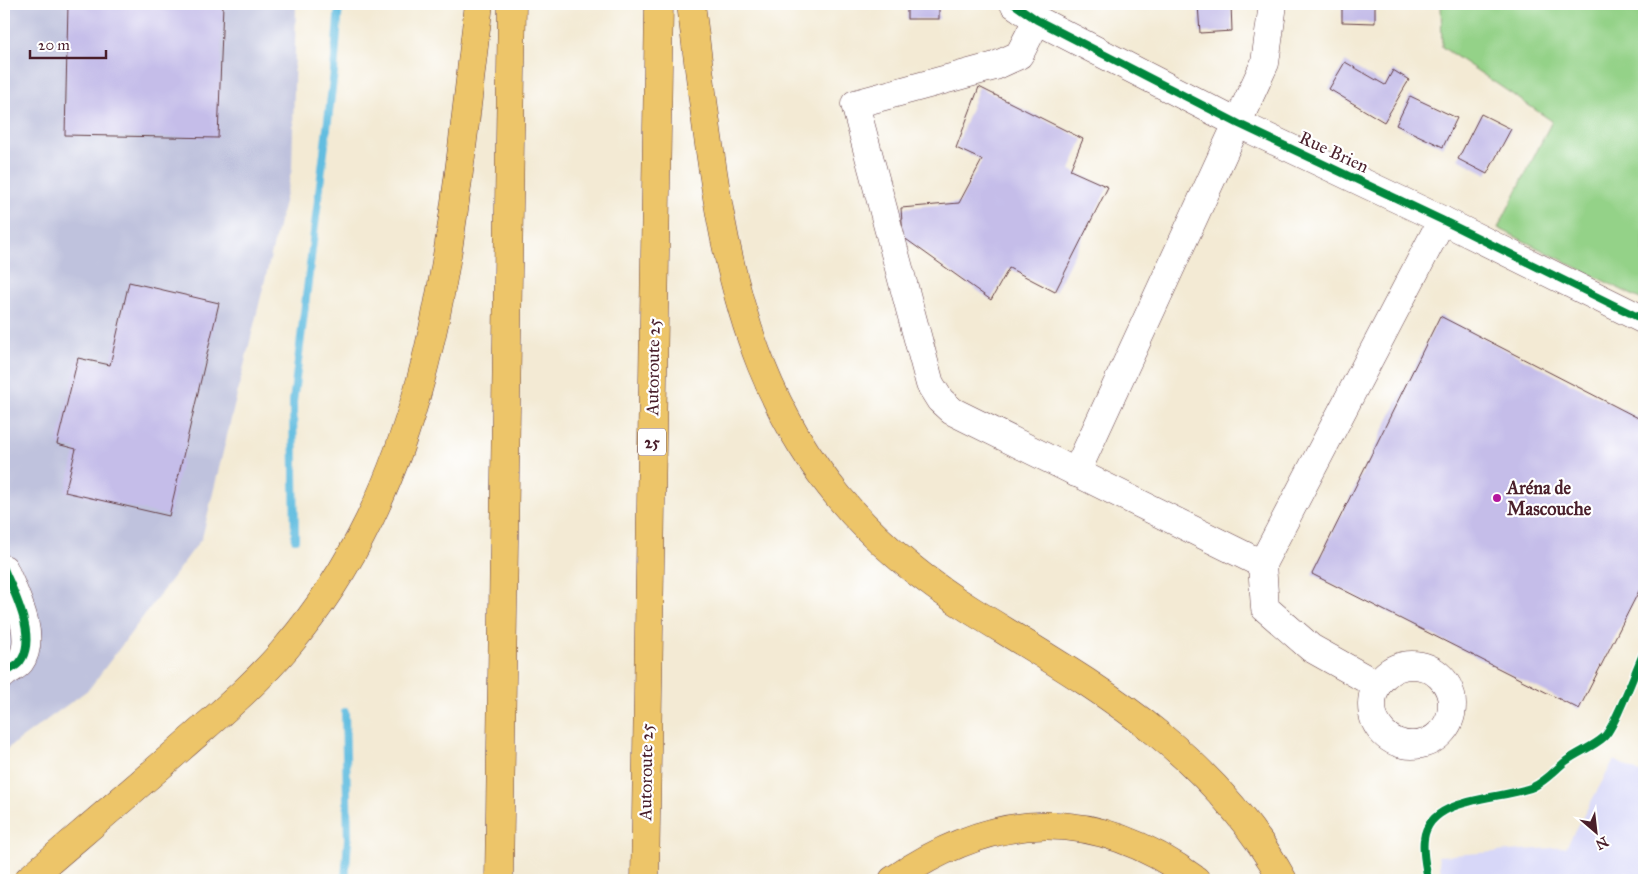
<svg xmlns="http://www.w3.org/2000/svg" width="1648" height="884" viewBox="0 0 1648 884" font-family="'IM FELL Great Primer',serif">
  <rect width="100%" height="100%" fill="#fff"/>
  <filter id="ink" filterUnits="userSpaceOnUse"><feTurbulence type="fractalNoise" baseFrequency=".02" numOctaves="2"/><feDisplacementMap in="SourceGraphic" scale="10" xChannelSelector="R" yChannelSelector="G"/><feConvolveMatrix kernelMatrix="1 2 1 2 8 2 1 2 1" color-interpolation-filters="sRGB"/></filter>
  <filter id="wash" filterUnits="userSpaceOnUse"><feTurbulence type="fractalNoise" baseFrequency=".0096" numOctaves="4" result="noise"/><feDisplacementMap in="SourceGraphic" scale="20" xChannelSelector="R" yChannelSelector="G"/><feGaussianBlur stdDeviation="1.12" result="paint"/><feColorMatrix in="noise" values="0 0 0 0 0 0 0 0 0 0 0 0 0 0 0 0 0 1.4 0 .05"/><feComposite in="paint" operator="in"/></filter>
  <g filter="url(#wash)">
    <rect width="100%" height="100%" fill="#f3ead4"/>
    <polygon fill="#d7d7f8" points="1614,760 1644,775 1644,880 1443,880 1438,856 1566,847"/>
    <polygon fill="#bfc2dd" points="4,4 296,4 292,169 202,538 89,689 4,751"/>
    <polygon fill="#94d288" stroke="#6f785a" points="1441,4 1644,4 1644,301 1498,228 1552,121 1442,47"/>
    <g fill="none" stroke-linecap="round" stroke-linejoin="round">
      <g stroke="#62bde0" stroke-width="8">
        <polyline points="295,539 293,402 334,72 339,4"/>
        <polyline points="345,712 348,839 345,880"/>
      </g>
    </g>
    <g id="blocks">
      <g fill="#c5bde9">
        <polygon points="68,4 223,4 218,138 65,135"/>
        <rect x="907" y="4" width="32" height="15"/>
        <polygon points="1198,4 1231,4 1232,31 1200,33"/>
        <polygon points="1342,4 1375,4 1375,23 1342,22"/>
        <polygon points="1345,62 1385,85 1393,70 1409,80 1384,122 1329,89"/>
        <polygon points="979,87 1083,139 1070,170 1108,187 1055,292 1009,268 991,300 903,237 901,208 959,203 982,160 956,148"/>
        <polygon points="1410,96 1457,118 1443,147 1396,125"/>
        <polygon points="1481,114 1511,129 1487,174 1458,159"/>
        <polygon points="129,282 219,303 169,516 65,492 76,449 57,444 78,358 110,365"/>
        <polygon points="1440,316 1644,421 1644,581 1579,709 1312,574"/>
      </g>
    </g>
  </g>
  <g filter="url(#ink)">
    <use href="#blocks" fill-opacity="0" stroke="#633d44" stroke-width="1"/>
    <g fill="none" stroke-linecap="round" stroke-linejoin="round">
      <defs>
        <g id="minor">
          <polyline points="1014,4 1037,20 1239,124 1442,220 1644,320"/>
          <polyline points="1037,20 1019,55 995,66 855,104 930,384 940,400 952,411 1262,564 1442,220"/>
          <polyline points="1076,473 1265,63 1273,4"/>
          <polyline points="1262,564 1265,608 1311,648 1377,685"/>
          <path d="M4,569C14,593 38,637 20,662C16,667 8,670 4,674"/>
          <circle cx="1412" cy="705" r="40"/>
        </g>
        <g id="highway">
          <path d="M691,4C723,258 734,463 974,612C1097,688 1210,749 1283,880"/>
          <path d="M28,880C79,836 130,793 181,748C217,716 255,685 286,648C441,466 451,229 479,4"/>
          <polyline points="499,880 512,4"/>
          <polyline points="645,880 659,4"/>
          <path d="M893,880C995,810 1094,805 1196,880"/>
        </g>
      </defs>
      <use href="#minor" stroke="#633d44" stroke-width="29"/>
      <use href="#highway" stroke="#633d44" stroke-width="29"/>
      <use href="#minor" stroke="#fff" stroke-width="28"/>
      <use href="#highway" stroke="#edc569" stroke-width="28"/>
      <defs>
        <g id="cycleway">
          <polyline points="1014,4 1037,20 1239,124 1442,220 1644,320"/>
          <path d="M4,569C14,593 38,637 20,662C16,667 8,670 4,674"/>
          <path d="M1428,880C1426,867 1422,853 1424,839C1429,796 1501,800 1533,787C1546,781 1555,770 1566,761C1578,752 1593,747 1604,737C1615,727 1636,669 1644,652"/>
        </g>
      </defs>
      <use href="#cycleway" stroke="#fff" stroke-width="11"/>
      <use href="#cycleway" stroke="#00873e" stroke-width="8"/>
    </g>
  </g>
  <circle fill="#b5179e" stroke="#fff" stroke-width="2" cx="1497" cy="498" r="5"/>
  <g text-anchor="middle" stroke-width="4.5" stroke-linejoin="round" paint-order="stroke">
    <rect fill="#fff" stroke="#80626b" stroke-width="1" x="638" y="428.5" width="28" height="27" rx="4"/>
    <g font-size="16" font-weight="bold" fill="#4a1f2b">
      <text x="652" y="448">25</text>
    </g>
    <g font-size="18" fill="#4a1f2b" stroke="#fff">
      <text transform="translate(1334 152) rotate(25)" y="6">Rue Brien</text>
      <text transform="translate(653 367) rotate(-89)" y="6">Autoroute 25</text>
      <text transform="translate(646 772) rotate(-89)" y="6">Autoroute 25</text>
    </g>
    <g font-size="18" font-weight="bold" fill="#4a1f2b" stroke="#fff" text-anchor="start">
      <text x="1507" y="494">Aréna de<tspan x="1507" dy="21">Mascouche</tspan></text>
    </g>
  </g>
  <rect width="1648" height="884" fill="none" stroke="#fff" stroke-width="20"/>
  <g transform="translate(1596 832) rotate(152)" stroke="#ffffff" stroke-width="4" paint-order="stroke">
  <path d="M0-4L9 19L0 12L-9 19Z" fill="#4a1f2b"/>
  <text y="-8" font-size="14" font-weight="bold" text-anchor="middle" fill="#4a1f2b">N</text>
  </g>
  <path d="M30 50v8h76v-8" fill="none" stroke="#4a1f2b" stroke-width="2.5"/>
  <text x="38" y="50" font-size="15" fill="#4a1f2b" stroke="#ffffff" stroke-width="4" paint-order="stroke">20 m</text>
</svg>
